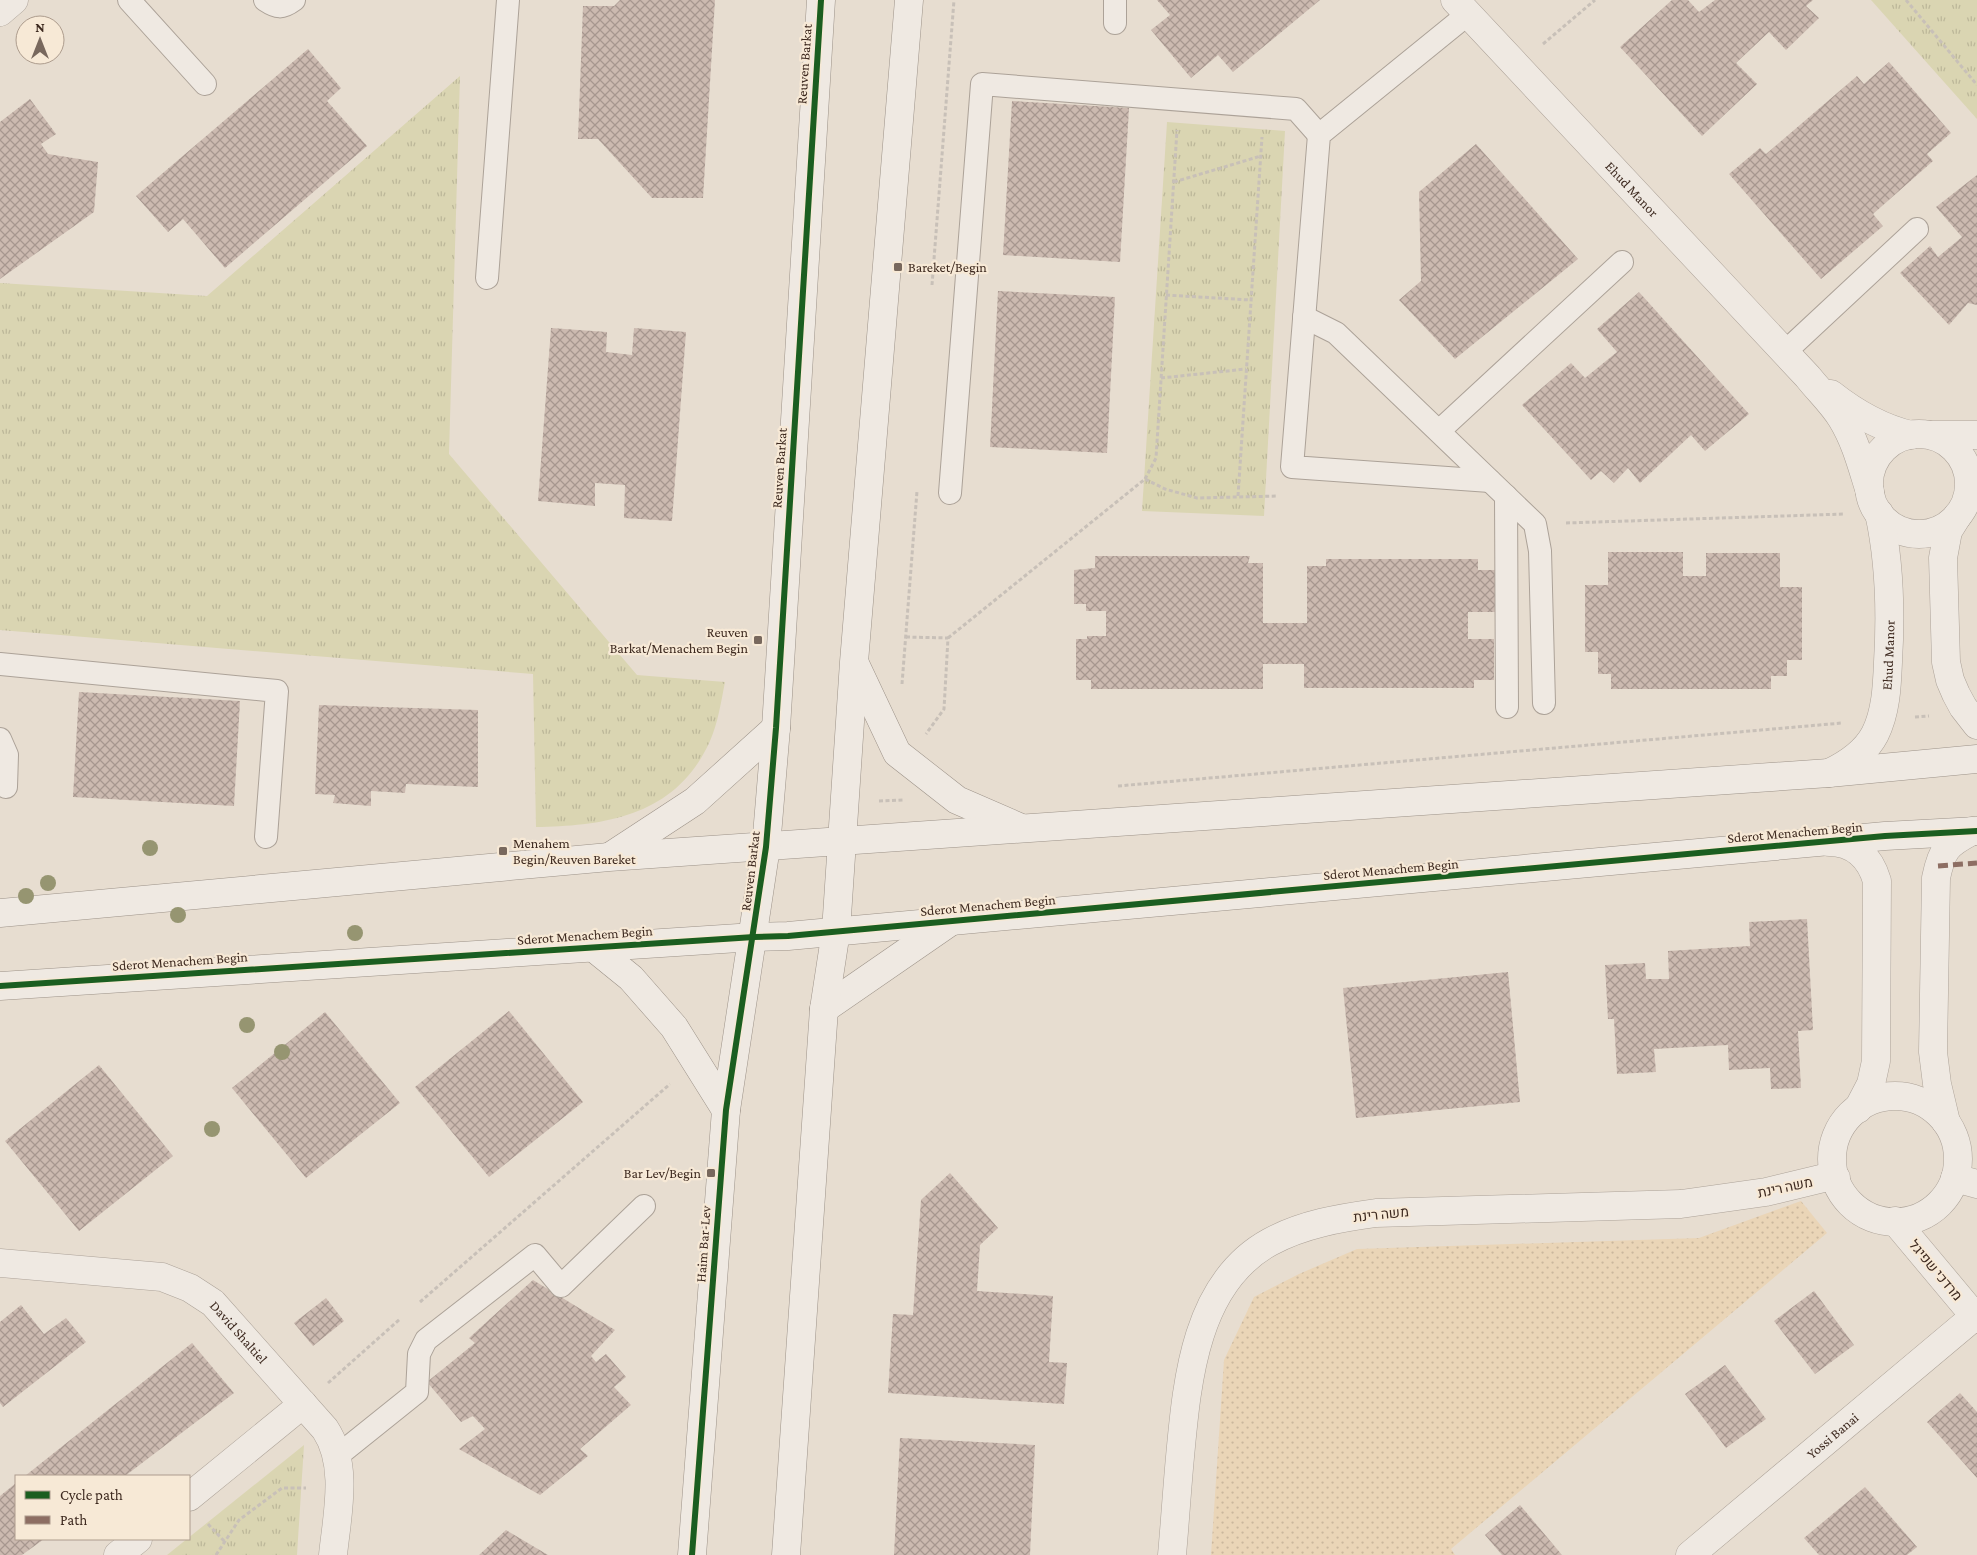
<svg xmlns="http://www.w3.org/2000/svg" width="1977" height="1555" viewBox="0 0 1977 1555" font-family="'Crimson Pro',Heebo,serif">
  <defs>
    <pattern id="grass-tufts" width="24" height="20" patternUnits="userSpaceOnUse" patternTransform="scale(1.25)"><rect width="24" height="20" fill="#dad5b2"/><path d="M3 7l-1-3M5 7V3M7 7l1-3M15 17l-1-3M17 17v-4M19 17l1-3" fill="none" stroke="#bcb799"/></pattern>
    <pattern id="sand-dots" width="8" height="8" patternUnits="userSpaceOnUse" patternTransform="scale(1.25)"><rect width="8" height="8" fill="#ead5b7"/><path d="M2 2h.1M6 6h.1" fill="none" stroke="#cab79d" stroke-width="1.8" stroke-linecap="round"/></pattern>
    <pattern id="building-cross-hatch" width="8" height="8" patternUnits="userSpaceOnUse" patternTransform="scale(1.25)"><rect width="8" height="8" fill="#ccbab0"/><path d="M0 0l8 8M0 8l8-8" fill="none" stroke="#a7978f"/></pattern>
  </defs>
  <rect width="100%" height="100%" fill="#e7ddd0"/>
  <g fill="url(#grass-tufts)">
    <polygon points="1871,0 1977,0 1977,119"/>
    <path d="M460,76L449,454L637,675L725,682C721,702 718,723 710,741C677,815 607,826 536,827L533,674L0,630V283L207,296Z"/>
    <polygon points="1167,122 1285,131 1264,516 1142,511"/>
    <polygon points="304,1445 297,1555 167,1555"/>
  </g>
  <polygon fill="url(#sand-dots)" points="1801,1201 1827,1233 1451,1549 1455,1555 1211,1555 1224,1360 1254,1297 1299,1274 1357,1249 1699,1238"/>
  <g fill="url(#building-cross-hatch)">
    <polygon points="620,0 715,0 703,198 652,198 598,139 578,139 583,6 614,6"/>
    <polygon points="1157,0 1320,0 1233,72 1218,55 1191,78 1151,30 1170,15"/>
    <polygon points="1672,0 1688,0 1699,12 1715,0 1813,0 1806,6 1819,18 1786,50 1769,32 1736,63 1757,84 1702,136 1620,47"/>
    <polygon points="308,49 341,88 327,101 367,146 225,268 183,219 168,232 136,196"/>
    <polygon points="1889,62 1951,133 1927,154 1933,161 1873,214 1883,226 1821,279 1729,174 1760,148 1766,154 1857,76 1864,84"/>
    <polygon points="30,99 56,134 41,144 48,154 98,162 94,212 0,279 0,122"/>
    <polygon points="1012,101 1129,108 1120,262 1003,255"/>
    <polygon points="1476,144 1578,259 1455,359 1399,300 1421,281 1419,192"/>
    <polygon points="1977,175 1977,305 1968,303 1949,325 1900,273 1930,246 1938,257 1962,237 1936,207"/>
    <polygon points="998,291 1115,297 1107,453 990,447"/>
    <polygon points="1639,292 1749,414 1705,451 1691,435 1640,483 1628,468 1614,483 1601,471 1591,480 1522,405 1571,363 1585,378 1617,352 1597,329"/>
    <polygon points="551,328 607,332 606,352 632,355 634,328 686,332 672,521 624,518 625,485 595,483 595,506 538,501"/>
    <polygon points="1608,552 1683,552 1683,576 1706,576 1706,553 1780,553 1780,587 1802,587 1802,660 1787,660 1787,676 1771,676 1771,689 1611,689 1611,674 1598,674 1598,652 1585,652 1585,585 1608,585"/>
    <polygon points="1095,556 1250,556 1248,563 1263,563 1263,623 1307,623 1307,566 1326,566 1326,559 1478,559 1478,570 1496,570 1496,612 1468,612 1468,639 1494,639 1494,680 1474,680 1474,688 1304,688 1304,664 1263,664 1263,689 1091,689 1091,680 1076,680 1076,639 1087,639 1087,636 1106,636 1106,611 1086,611 1086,604 1074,604 1074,570 1095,568"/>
    <polygon points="79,692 240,701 234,806 73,797"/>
    <polygon points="319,705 478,710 478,787 406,784 405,793 371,791 371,806 333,803 335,795 315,794"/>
    <polygon points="1807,919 1813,1030 1798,1031 1801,1088 1771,1089 1770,1068 1729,1070 1728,1045 1654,1049 1656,1072 1617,1074 1614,1019 1608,1019 1605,965 1645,963 1646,979 1669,979 1668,951 1750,946 1749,922"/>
    <polygon points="1508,972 1520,1102 1356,1118 1343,988"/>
    <polygon points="509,1011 583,1102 489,1177 415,1087"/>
    <polygon points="325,1012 400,1103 306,1178 232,1088"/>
    <polygon points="99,1065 173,1156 79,1231 5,1141"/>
    <polygon points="950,1173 998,1228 980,1245 977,1291 1053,1296 1049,1362 1067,1363 1064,1404 888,1393 893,1314 913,1315 921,1200"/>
    <polygon points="533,1280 615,1330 591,1356 596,1362 606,1354 626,1377 614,1387 631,1405 580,1449 588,1456 540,1495 459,1449 485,1429 473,1416 461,1422 427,1382 475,1343 469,1338"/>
    <polygon points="1814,1291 1854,1345 1815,1374 1774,1321"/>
    <polygon points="326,1298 344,1321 313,1346 294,1323"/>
    <polygon points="21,1305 44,1334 66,1318 86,1342 3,1407 0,1403 0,1322"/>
    <polygon points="192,1343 234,1393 125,1476 25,1476"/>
    <polygon points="1725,1365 1766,1419 1726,1448 1685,1394"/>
    <polygon points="1960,1393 1977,1412 1977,1478 1927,1422"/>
    <polygon points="900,1438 1035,1445 1030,1555 894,1555"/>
    <polygon points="16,1483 16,1539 44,1539 22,1555 0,1555 0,1496"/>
    <polygon points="1865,1487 1917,1547 1907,1555 1819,1555 1804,1538"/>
    <polygon points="1520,1505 1562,1555 1502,1555 1485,1535"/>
    <polygon points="506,1530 548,1555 479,1555"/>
  </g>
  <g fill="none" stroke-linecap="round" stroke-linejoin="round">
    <defs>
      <g id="lane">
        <polyline points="129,0 205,84"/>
        <path d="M265,0C277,8 282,9 294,0"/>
        <polyline points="1115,0 1115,23"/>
        <polyline points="1468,14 1319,135 1292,467 1490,481"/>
        <polyline points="487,278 508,0"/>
        <polyline points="1304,317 1336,333 1535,524 1540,551 1544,703"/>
        <polyline points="1785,352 1917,229"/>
        <polyline points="1439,431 1622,262"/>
        <polyline points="950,493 982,84 1296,109 1319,135"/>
        <polyline points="1506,496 1507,707"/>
        <polyline points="0,664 277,691 266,837"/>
        <polyline points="0,739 7,755 6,787"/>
        <polyline points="336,1457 417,1392 419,1354 426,1340 535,1255 561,1286 644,1206"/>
      </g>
      <g id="street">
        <path id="s1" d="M1455,0L1808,377C1819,391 1833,404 1842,419C1856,442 1862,467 1870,492"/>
        <polyline points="0,12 14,0"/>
        <path d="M1831,394C1855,413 1881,428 1911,435"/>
        <circle cx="1919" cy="484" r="50"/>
        <polyline points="1931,435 1977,435"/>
        <polyline points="1958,515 1948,531 1943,558 1946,662 1950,680 1956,694 1963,707 1977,725"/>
        <path id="s2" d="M1829,773C1848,764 1865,753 1875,734C1886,712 1887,686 1888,662C1891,612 1890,563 1879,513"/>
        <path d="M1829,842C1854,842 1870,857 1877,881L1876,1061L1871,1084L1858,1109"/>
        <circle cx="1895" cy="1159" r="63"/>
        <path d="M1946,1122L1937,1084L1933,1052L1936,878C1942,849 1947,844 1972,831"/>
        <polyline points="1955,1178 1977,1184"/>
        <polyline points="1895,1221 1977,1319"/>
        <path id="s3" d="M0,1263L162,1277L190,1288L213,1303L325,1429C349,1465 337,1515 333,1555"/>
        <polyline points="189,1497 303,1404"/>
        <polyline points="118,1555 138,1539"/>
        <path d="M1172,1555C1175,1522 1177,1489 1180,1457C1187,1381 1195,1283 1270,1242C1303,1224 1340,1218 1376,1213L1681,1204L1766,1192L1824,1178H1836"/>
        <path id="s4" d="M1690,1555L1975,1316"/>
      </g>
      <g id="secondary">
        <polyline points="855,664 897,753 957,800 1019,827"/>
        <polyline points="611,856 695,801 776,728"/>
        <polyline points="0,913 609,857 1829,773 1977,759"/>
        <polyline points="594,948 631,978 674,1027 726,1110"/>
        <polyline points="0,986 754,937 788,936 1885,836 1977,831"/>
        <polyline points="824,1009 950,922"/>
        <polyline points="692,1555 726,1110 766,847 776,728 821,0"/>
        <polyline points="786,1555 824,1009 836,931 854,662 909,0"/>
      </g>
    </defs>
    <use href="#lane" stroke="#aca298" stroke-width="24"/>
    <use href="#street" stroke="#aca298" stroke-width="29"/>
    <use href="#secondary" stroke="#9c9288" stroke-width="29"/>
    <g stroke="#c8c0b8" stroke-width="3" stroke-dasharray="4 2.5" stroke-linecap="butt">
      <polyline points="1906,0 1977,85"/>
      <polyline points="1543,44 1595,0"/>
      <polyline points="1174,182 1261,156"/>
      <polyline points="932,285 954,0"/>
      <polyline points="1166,295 1250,300"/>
      <polyline points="1161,378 1246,369"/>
      <polyline points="1145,479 1156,458 1177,130"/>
      <polyline points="1238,496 1262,137"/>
      <polyline points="1566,523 1845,514"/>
      <polyline points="906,637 948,638 944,709 926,734"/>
      <polyline points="948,638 1145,479 1165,489 1197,498 1278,496"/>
      <polyline points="902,684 917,491"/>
      <polyline points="1915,717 1929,716"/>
      <polyline points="1118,786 1842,723"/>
      <polyline points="879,801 903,800"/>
      <polyline points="420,1302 670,1084"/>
      <polyline points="328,1383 400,1319"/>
      <polyline points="208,1524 225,1542"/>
      <polyline points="216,1555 239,1520 282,1488 306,1488"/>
    </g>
    <use href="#lane" stroke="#efe9e2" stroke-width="22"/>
    <use href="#street" stroke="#efe9e2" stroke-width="28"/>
    <use href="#secondary" stroke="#efe9e2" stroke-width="28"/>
    <polyline stroke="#8d6e63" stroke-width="5" stroke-dasharray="10 5" stroke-linecap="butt" points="1938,866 1977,863"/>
    <defs>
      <g id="cycleway">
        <polyline points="0,986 754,937 788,936 1885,836 1977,831"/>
        <polyline points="692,1555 726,1110 766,847 776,728 821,0"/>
      </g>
    </defs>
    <use href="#cycleway" stroke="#f7e9d6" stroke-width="9"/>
    <use href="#cycleway" stroke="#1b5e20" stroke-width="6"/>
  </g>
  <g fill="#969571">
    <circle cx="150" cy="848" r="8"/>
    <circle cx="48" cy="883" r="8"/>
    <circle cx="26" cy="896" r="8"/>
    <circle cx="178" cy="915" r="8"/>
    <circle cx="355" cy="933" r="8"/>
    <circle cx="247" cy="1025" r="8"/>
    <circle cx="282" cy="1052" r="8"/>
    <circle cx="212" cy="1129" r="8"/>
  </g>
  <g fill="#78685d" stroke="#f7e9d6" stroke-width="2">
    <rect x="893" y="262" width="10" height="10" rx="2.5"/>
    <rect x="753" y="635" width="10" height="10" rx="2.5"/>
    <rect x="498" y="846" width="10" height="10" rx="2.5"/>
    <rect x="706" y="1168" width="10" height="10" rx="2.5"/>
  </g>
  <g text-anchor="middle" stroke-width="4.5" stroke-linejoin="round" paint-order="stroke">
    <g font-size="14" fill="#3d291f" stroke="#f7e9d6">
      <text transform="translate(804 64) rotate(-86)" y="5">Reuven Barkat</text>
      <text dy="5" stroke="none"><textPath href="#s1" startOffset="259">Ehud Manor</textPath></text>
      <text transform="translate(779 468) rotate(-86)" y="5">Reuven Barkat</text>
      <text dy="5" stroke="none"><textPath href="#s2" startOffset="142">Ehud Manor</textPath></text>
      <text transform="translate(1795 832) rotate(-5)" y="5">Sderot Menachem Begin</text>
      <text transform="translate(1391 869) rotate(-5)" y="5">Sderot Menachem Begin</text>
      <text transform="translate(750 871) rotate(-83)" y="5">Reuven Barkat</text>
      <text transform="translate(988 905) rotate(-5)" y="5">Sderot Menachem Begin</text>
      <text transform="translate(585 935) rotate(-4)" y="5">Sderot Menachem Begin</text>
      <text transform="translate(180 961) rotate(-4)" y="5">Sderot Menachem Begin</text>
      <text transform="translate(1785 1187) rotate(-12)" y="5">משה רינת</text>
      <text transform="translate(1381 1214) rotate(-6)" y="5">משה רינת</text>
      <text transform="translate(703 1244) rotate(-86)" y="5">Haim Bar-Lev</text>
      <text transform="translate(1936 1270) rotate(50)" y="5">מרדכי שפיגל</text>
      <text dy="5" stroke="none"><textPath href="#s3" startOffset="259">David Shaltiel</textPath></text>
      <text dy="5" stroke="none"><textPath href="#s4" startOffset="186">Yossi Banai</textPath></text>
    </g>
    <g font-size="14" fill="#3d291f" stroke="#f7e9d6" text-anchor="start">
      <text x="908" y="272">Bareket/Begin</text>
      <text x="748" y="637" text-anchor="end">Reuven<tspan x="748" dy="16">Barkat/Menachem Begin</tspan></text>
      <text x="513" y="848">Menahem<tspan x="513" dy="16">Begin/Reuven Bareket</tspan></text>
      <text x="701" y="1178" text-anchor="end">Bar Lev/Begin</text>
    </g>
  </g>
  <rect x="15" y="1475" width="175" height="65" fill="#f7e9d6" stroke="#ad9c8d"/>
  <rect x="25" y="1491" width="25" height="8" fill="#1b5e20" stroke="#ad9c8d"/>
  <text x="60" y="1500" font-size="15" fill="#3d291f">Cycle path</text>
  <rect x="25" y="1516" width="25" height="8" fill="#8d6e63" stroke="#ad9c8d"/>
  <text x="60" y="1525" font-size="15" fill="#3d291f">Path</text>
  <g transform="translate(40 40)"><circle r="24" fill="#f7e9d6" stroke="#ad9c8d"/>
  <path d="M0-4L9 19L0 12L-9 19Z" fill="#78685d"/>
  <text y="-8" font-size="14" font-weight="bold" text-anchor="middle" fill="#3d291f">N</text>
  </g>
</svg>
